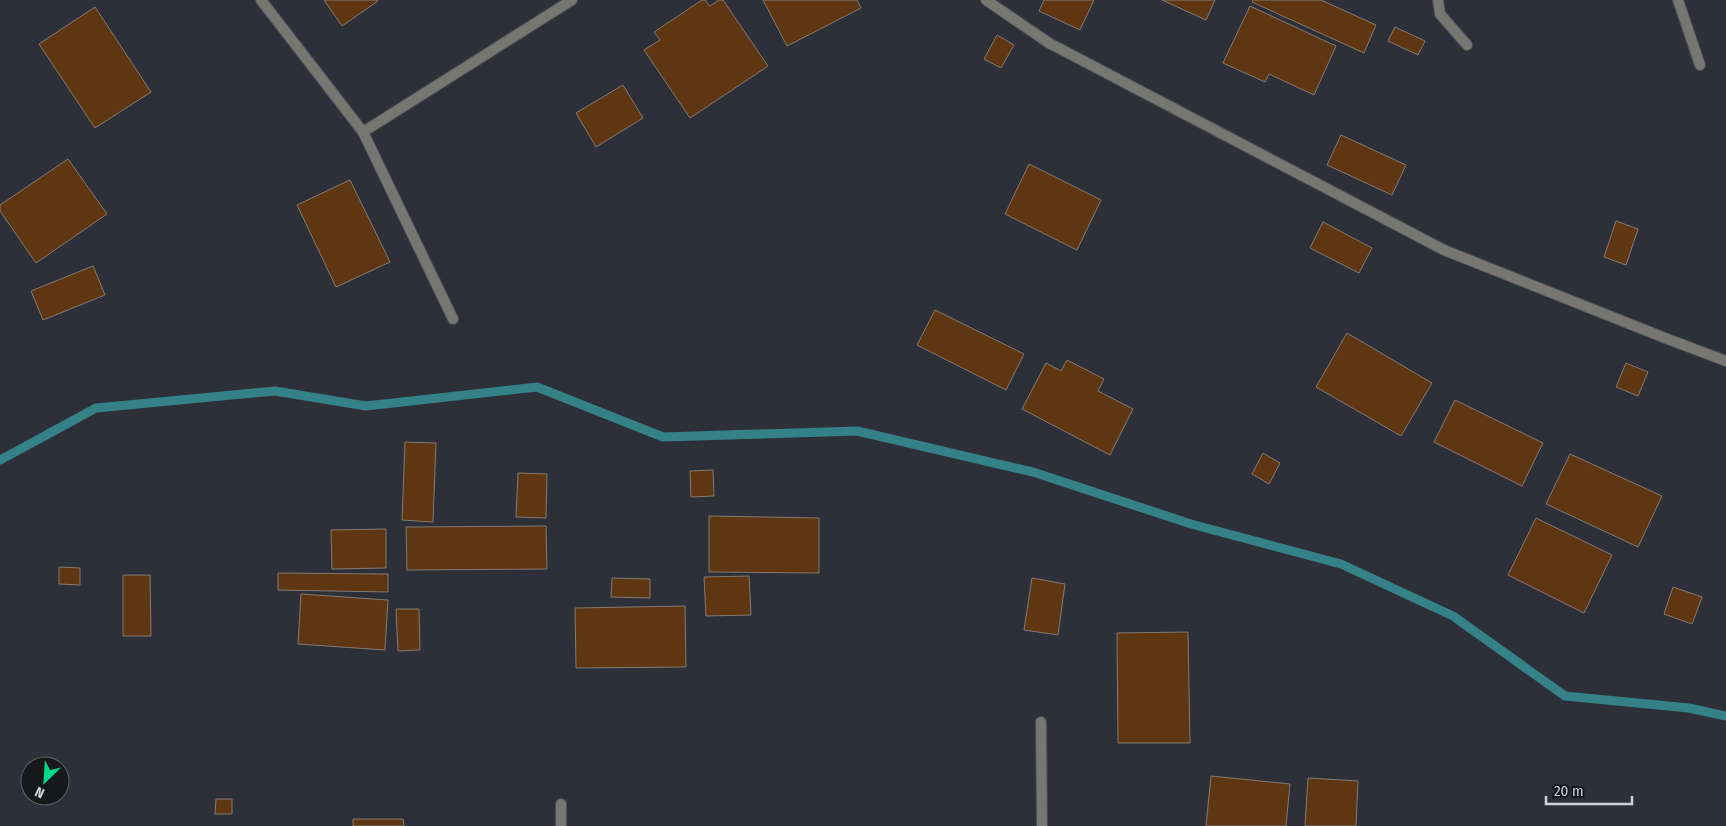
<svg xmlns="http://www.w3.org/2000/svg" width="1726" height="826" viewBox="0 0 1726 826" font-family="'Fira Sans Condensed',sans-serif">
  <rect width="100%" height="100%" fill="#2d3039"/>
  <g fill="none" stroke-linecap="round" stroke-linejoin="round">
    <polyline stroke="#348288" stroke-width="9" points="0,460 96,408 275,391 366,406 537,387 663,437 857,431 1033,472 1191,524 1341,564 1453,616 1565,696 1689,708 1726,716"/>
  </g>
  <g fill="#5f3612" stroke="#847a72">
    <polygon points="324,0 377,0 378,1 342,26"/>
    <polygon points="702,0 705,0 710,6 719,0 723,0 768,66 690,118 644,50 660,40 654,32"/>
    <polygon points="763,0 857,0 861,8 787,46"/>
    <polygon points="1044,0 1094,0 1080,30 1039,11"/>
    <polygon points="1162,0 1215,0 1206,20"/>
    <polygon points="1253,0 1321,0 1376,25 1364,53 1252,2"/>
    <polygon points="1250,6 1336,46 1314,95 1269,74 1265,82 1223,63"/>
    <polygon points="95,7 151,92 95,128 39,44"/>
    <polygon points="1395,27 1425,41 1418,55 1388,41"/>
    <polygon points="997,35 1014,45 1001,68 984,59"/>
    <polygon points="623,85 643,118 596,147 576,113"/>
    <polygon points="1341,135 1406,165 1392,195 1327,165"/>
    <polygon points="68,159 107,214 36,263 0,211 0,205"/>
    <polygon points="1029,164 1101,200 1077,250 1005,214"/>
    <polygon points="350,180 390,262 336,287 297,205"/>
    <polygon points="1616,221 1638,229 1626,265 1604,257"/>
    <polygon points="1323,222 1372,248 1359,273 1310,248"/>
    <polygon points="93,266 105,295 43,320 31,291"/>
    <polygon points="935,310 1024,354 1006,390 917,345"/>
    <polygon points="1347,333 1432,383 1401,436 1316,387"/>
    <polygon points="1067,360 1104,379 1098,391 1133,409 1110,455 1022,409 1046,363 1061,371"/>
    <polygon points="1626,363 1648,372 1638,396 1616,387"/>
    <polygon points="1455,400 1543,443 1522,486 1434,442"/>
    <polygon points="405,442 436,443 433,522 402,520"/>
    <polygon points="1263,453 1280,463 1269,484 1252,474"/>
    <polygon points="1570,454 1662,496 1638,547 1546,504"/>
    <polygon points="713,470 714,496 691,497 690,471"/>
    <polygon points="518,473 547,474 546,518 516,517"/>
    <polygon points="709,516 819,518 819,573 709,572"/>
    <polygon points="1536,518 1612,555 1584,613 1508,575"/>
    <polygon points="546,526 547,569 407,570 406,527"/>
    <polygon points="386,529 386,568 332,569 331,530"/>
    <polygon points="59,567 80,568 80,585 59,584"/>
    <polygon points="278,573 388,574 388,592 278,590"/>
    <polygon points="123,575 150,575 151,636 123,636"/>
    <polygon points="749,576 751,615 706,616 704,577"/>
    <polygon points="612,578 650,579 650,598 611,597"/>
    <polygon points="1032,578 1065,584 1058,635 1024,630"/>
    <polygon points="1673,587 1702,597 1692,624 1664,614"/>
    <polygon points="301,594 388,600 385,650 298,644"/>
    <polygon points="685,606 686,667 576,668 575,608"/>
    <polygon points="396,609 419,609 420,650 398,651"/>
    <polygon points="1188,632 1190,743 1118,743 1117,633"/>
    <polygon points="1211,776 1290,784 1286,826 1206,826"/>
    <polygon points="1308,778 1358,781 1356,826 1305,826"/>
    <polygon points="216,799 232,799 232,814 215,814"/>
    <polygon points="353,819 403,819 404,826 353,826"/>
  </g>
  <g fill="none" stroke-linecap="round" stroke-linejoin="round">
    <defs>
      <polyline id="service" points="1438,0 1440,14 1467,45"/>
      <g id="minor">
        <polyline points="261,0 363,132 453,319"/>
        <polyline points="986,0 1049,43 1444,250 1665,338 1726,361"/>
        <polyline points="1678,0 1700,65"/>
        <polyline points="363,132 572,0"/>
        <polyline points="1041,722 1042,826"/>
        <polyline points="561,804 561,826"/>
      </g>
    </defs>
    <use href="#service" stroke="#4a4d55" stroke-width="12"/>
    <use href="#minor" stroke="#4a4d55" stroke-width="12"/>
    <use href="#service" stroke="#787671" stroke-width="10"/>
    <use href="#minor" stroke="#787671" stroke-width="10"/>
  </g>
  <g transform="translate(45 781) rotate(205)"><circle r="24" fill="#16181c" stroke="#606267"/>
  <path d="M0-4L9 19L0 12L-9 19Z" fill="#03d98b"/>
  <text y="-8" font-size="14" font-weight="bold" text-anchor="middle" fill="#cfd1d7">N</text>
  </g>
  <path d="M1546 796v8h86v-8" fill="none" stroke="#cfd1d7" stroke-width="2.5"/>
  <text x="1554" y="796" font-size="15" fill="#cfd1d7" stroke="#16181c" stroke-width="4" paint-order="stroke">20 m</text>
</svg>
